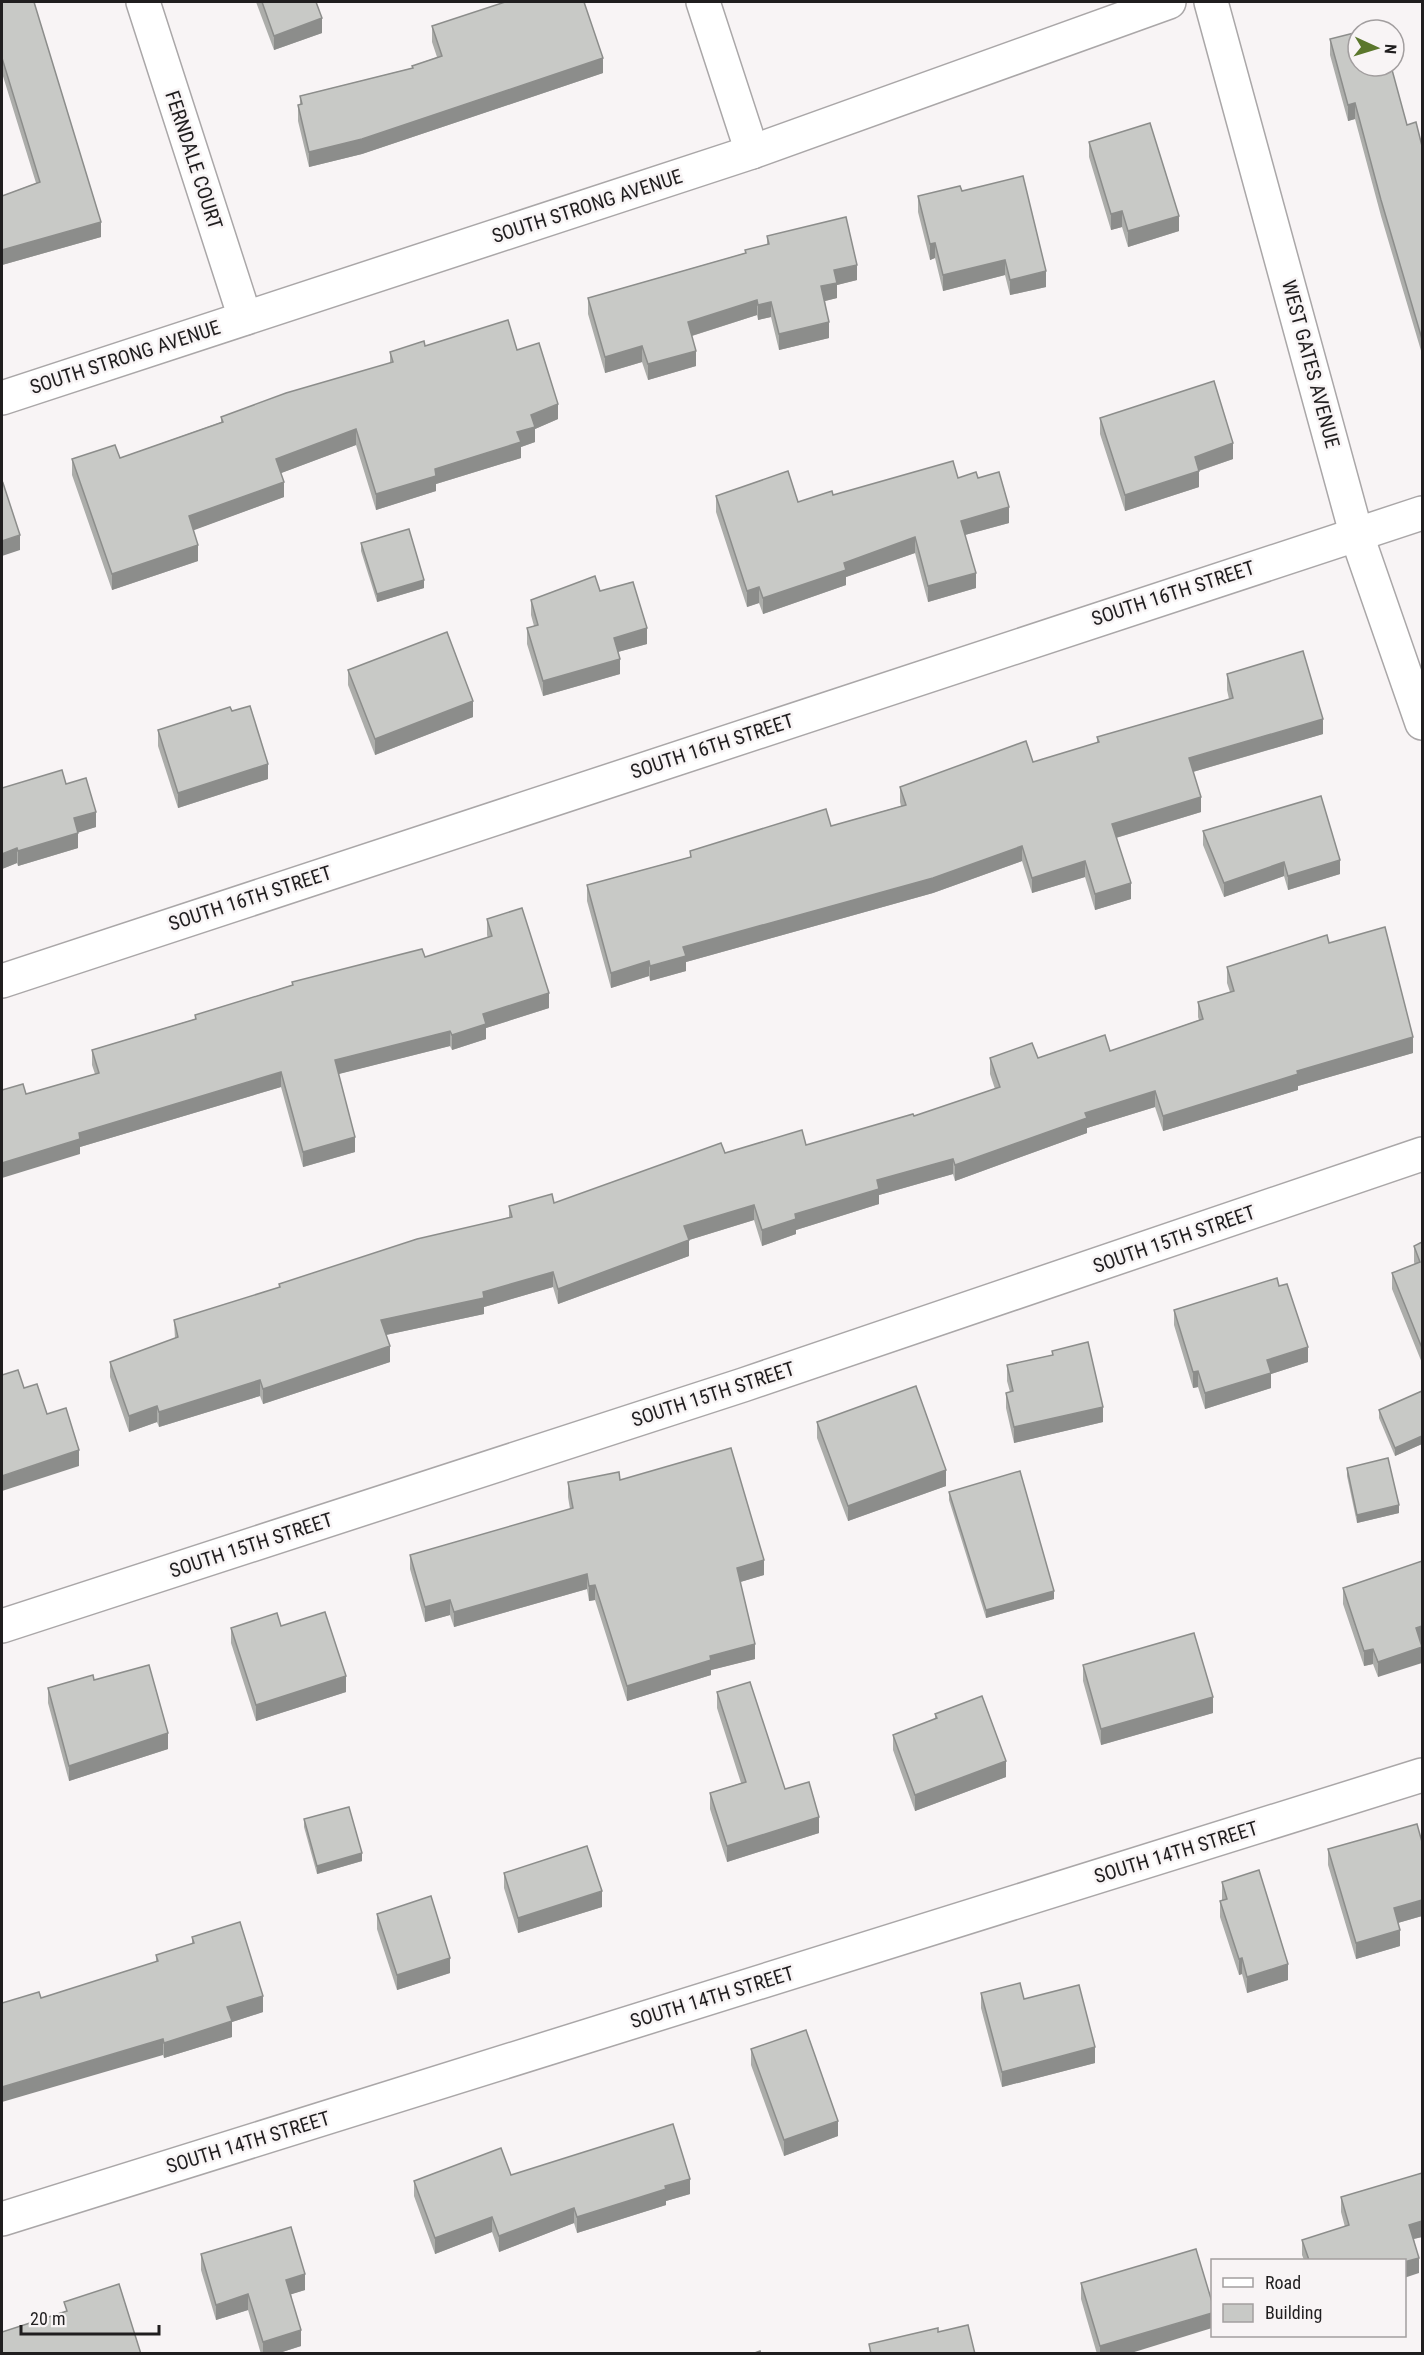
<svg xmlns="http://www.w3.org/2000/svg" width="1424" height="2355" viewBox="0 0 1424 2355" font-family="'Roboto Condensed',sans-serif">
  <rect width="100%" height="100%" fill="#f8f4f5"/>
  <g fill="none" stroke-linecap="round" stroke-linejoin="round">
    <defs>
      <g id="minor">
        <polyline points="143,2 245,318"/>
        <polyline points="703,2 752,152"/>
        <polyline points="1211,2 1356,533 1422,723"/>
        <polyline points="2,398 752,152 1169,2"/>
        <polyline points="2,981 1422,513"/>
        <polyline points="2,1626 743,1385 1422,1154"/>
        <polyline points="2,2219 1422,1775"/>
      </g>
    </defs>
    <use href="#minor" stroke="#aaa7a8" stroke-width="36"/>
    <use href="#minor" stroke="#fff" stroke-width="33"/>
  </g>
  <g fill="#acadaa">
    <polygon points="2,2 101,237 2,265 2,196 36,183 2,73"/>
    <polygon points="256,2 316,2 322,33 274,50"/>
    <polygon points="499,2 584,2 603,73 362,154 309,167 298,121 298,105 300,105 300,96 412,68 412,66 437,57 432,42 432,26 500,4"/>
    <polygon points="1330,39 1407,125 1422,146 1422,354 1381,216 1355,119 1348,121 1330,55"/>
    <polygon points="1089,142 1179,231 1128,247 1122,227 1111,230 1089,157"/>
    <polygon points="962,191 1046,287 1010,295 1005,275 943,291 935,258 930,260 918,212 918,196"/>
    <polygon points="767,236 857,280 837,285 837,298 825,301 829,338 779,350 771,317 758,320 757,315 692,336 696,366 648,380 642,362 605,373 588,314 588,298 745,253 745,250 767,245"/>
    <polygon points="425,346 517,350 558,419 535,429 535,442 521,447 521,458 436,484 436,491 376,510 356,445 281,473 284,497 193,530 198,561 112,590 72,475 72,459 120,458 221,422 221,417 390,363 390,352"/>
    <polygon points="1100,418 1233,459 1199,471 1199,487 1125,511 1100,434"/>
    <polygon points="978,478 1009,523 965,535 976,588 928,602 915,553 846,577 846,585 763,614 759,603 747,607 716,512 716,496 798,502 833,495"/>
    <polygon points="361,543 424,588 377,602 361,551"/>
    <polygon points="600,591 647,644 618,652 620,674 543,696 527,644 527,628 534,626 531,615 531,600"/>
    <polygon points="348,670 473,717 375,755 348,685"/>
    <polygon points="1227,674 1323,734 1193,772 1201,812 1116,838 1131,899 1095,910 1085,877 1032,893 1022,861 933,893 686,962 686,971 650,981 649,976 611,988 587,901 587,885 690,857 690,851 831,826 901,806 900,802 900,787 1033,762 1097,743 1097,737 1229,699 1227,690"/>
    <polygon points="232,711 268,779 178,808 158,746 158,730"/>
    <polygon points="66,784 96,827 78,832 78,848 18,866 17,863 2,869"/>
    <polygon points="1203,831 1340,874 1288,890 1284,876 1224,897 1203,845"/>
    <polygon points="487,919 549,1008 486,1028 486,1039 452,1050 450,1046 338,1074 355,1152 303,1167 281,1087 80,1147 80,1154 26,1094 95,1074 92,1065 92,1050 195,1019 195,1015 292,985 292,982 425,957 488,938 487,935"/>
    <polygon points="1329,943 1413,1053 1298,1086 1298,1090 1163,1131 1155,1107 1087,1128 1087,1133 955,1181 953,1174 879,1195 879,1204 796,1230 796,1234 762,1246 754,1220 689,1240 689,1256 558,1304 553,1287 484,1307 484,1314 386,1335 390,1362 263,1404 260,1396 159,1427 157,1422 129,1432 110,1377 110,1362 175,1339 174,1320 279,1288 279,1284 509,1217 509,1206 554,1203 725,1153 806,1145 914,1116 995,1089 990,1074 990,1058 1038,1058 1110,1051 1199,1020 1198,1017 1198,1002 1230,992 1227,983 1227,967"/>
    <polygon points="1422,1242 1422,1363 1392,1289 1392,1273 1415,1265 1414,1262 1414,1246"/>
    <polygon points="1279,1286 1308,1362 1271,1374 1271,1388 1205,1409 1198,1387 1193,1388 1174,1325 1174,1310"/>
    <polygon points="1052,1351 1103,1422 1014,1443 1006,1408 1006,1393 1010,1392 1007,1381 1007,1365 1052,1355"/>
    <polygon points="1422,1391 1422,1444 1395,1456 1379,1418 1379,1410"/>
    <polygon points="817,1422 946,1486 848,1521 817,1438"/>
    <polygon points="1347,1468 1399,1513 1357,1523 1347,1476"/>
    <polygon points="620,1480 764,1575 740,1582 755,1659 711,1670 711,1675 627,1701 595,1600 589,1601 587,1589 454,1627 450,1615 425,1622 410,1569 410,1555 570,1509 568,1497 568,1482"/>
    <polygon points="949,1492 1054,1599 986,1618 949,1500"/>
    <polygon points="1343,1588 1421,1642 1378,1677 1373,1664 1364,1666 1343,1604"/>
    <polygon points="281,1626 346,1692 256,1721 231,1643 231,1628"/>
    <polygon points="1083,1665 1213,1713 1101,1745 1083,1681"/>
    <polygon points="94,1680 168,1749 69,1781 48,1703 48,1688"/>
    <polygon points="717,1692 785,1789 819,1833 727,1862 710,1809 710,1793 741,1783 717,1708"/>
    <polygon points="935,1714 1006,1777 915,1811 893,1750 893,1735 935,1719"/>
    <polygon points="304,1819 362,1861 317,1874 304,1827"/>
    <polygon points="1328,1849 1422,1916 1398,1923 1400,1946 1356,1959 1328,1865"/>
    <polygon points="504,1873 602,1907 518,1933 504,1888"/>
    <polygon points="1222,1882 1288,1980 1247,1993 1242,1974 1239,1975 1220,1917 1220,1901 1222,1900"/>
    <polygon points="377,1914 450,1973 397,1990 377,1929"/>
    <polygon points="192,1937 263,2012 232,2022 232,2037 164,2058 163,2055 41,1998 156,1962 156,1955 192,1944"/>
    <polygon points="981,1993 1024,1999 1095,2063 1002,2087 981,2008"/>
    <polygon points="751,2049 838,2136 784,2156 751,2065"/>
    <polygon points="1422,2173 1422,2237 1414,2239 1419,2273 1404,2260 1304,2260 1302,2255 1302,2240 1345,2227 1341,2212 1341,2197"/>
    <polygon points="511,2175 690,2194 666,2201 666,2205 577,2233 574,2223 499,2252 492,2232 435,2254 414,2196 414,2181"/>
    <polygon points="201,2254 305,2290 291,2294 301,2346 276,2354 261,2354 248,2310 216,2320 201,2270"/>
    <polygon points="1081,2283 1128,2354 1097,2354 1081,2299"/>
  </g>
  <g fill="#8c8d8b">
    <polygon points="322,18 322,33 274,50 274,36"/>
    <polygon points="603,58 603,73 362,154 309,167 309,152"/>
    <polygon points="1355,103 1355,119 1348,121 1348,105"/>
    <polygon points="1122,211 1122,227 1111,230 1111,214"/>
    <polygon points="1179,216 1179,231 1128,247 1128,231"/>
    <polygon points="101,222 101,237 2,265 2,250"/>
    <polygon points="935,243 935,258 930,260 930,244"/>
    <polygon points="1005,260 1005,275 943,291 943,275"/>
    <polygon points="857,265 857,280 837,285 837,298 821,302 821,286 834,270"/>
    <polygon points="1046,271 1046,287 1010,295 1010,280"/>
    <polygon points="757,300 757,315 688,337 688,322"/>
    <polygon points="771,302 771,317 758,320 758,305"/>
    <polygon points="829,322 829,338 779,350 779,334"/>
    <polygon points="642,346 642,362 605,373 605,357"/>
    <polygon points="696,351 696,366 648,380 648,364"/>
    <polygon points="558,404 558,419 535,429 535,442 521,447 521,458 436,484 436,491 376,510 376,494 435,469 517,432 531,415"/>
    <polygon points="356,429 356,445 276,475 276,459"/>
    <polygon points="1233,443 1233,459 1195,472 1195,457"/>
    <polygon points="1199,471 1199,487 1125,511 1125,495"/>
    <polygon points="284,482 284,497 189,532 189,516"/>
    <polygon points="1009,507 1009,523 961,536 961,521"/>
    <polygon points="20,535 20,550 2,556 2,541"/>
    <polygon points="915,537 915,553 846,577 846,585 763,614 763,598 844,563"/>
    <polygon points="198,545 198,561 112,590 112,574"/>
    <polygon points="976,573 976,588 928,602 928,586"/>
    <polygon points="424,580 424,588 377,602 377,594"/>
    <polygon points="759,587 759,603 747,607 747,591"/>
    <polygon points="647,628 647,644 614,653 614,638"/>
    <polygon points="620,659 620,674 543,696 543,681"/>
    <polygon points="473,701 473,717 375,755 375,739"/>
    <polygon points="1323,719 1323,734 1189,773 1189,758"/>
    <polygon points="268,764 268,779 178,808 178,793"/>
    <polygon points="1201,797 1201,812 1112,839 1112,824"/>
    <polygon points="96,812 96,827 74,834 74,818"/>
    <polygon points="78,833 78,848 18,866 18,851"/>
    <polygon points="1022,846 1022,861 933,893 686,962 686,971 650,981 650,966 683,947"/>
    <polygon points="17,848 17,863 2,869 2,854"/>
    <polygon points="1340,860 1340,874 1288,890 1288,876"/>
    <polygon points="1085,861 1085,877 1032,893 1032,878"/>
    <polygon points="1284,862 1284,876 1224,897 1224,883"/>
    <polygon points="1131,883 1131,899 1095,910 1095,894"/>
    <polygon points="649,961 649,976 611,988 611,973"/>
    <polygon points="549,993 549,1008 486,1028 486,1039 452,1050 452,1035 483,1014"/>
    <polygon points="450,1031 450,1046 335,1075 335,1060"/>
    <polygon points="1413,1037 1413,1053 1298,1086 1298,1090 1163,1131 1163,1116 1297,1071"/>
    <polygon points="281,1072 281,1087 80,1147 80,1154 2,1178 2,1163 79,1133"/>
    <polygon points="1155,1091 1155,1107 1087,1128 1087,1133 955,1181 955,1165 1085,1113"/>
    <polygon points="355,1137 355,1152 303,1167 303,1152"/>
    <polygon points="953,1159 953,1174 879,1195 879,1204 796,1230 796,1234 762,1246 762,1230 795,1214 877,1180"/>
    <polygon points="754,1205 754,1220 689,1240 689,1256 558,1304 558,1289 684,1226"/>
    <polygon points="553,1272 553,1287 484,1307 484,1314 381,1336 381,1320"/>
    <polygon points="390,1346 390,1362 263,1404 263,1389"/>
    <polygon points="1308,1347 1308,1362 1271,1374 1271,1388 1205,1409 1205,1393 1267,1360"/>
    <polygon points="1198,1371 1198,1387 1193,1388 1193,1372"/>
    <polygon points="260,1380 260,1396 159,1427 159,1412"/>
    <polygon points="157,1406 157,1422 129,1432 129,1416"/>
    <polygon points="1103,1407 1103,1422 1014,1443 1014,1427"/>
    <polygon points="1422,1436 1422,1444 1395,1456 1395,1448"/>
    <polygon points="79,1450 79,1466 2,1491 2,1476"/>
    <polygon points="946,1470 946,1486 848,1521 848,1506"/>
    <polygon points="1399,1505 1399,1513 1357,1523 1357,1515"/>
    <polygon points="764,1560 764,1575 737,1583 737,1568"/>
    <polygon points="587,1574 587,1589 454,1627 454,1612"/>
    <polygon points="595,1585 595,1600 589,1601 589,1586"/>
    <polygon points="1054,1591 1054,1599 986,1618 986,1610"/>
    <polygon points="450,1600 450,1615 425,1622 425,1607"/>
    <polygon points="1422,1626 1422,1642 1416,1643 1416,1628"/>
    <polygon points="755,1644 755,1659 711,1670 711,1675 627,1701 627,1686 710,1656"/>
    <polygon points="1422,1647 1422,1663 1378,1677 1378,1662"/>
    <polygon points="1373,1649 1373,1664 1364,1666 1364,1651"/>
    <polygon points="346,1676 346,1692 256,1721 256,1705"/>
    <polygon points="1213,1697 1213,1713 1101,1745 1101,1729"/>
    <polygon points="168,1733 168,1749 69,1781 69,1766"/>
    <polygon points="1006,1761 1006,1777 915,1811 915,1795"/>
    <polygon points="819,1817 819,1833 727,1862 727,1846"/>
    <polygon points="362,1853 362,1861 317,1874 317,1866"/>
    <polygon points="602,1891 602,1907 518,1933 518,1918"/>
    <polygon points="1422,1900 1422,1916 1394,1924 1394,1908"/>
    <polygon points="1400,1930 1400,1946 1356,1959 1356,1943"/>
    <polygon points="450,1958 450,1973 397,1990 397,1975"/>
    <polygon points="1242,1958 1242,1974 1239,1975 1239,1959"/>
    <polygon points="1288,1964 1288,1980 1247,1993 1247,1977"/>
    <polygon points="263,1996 263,2012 232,2022 232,2037 164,2058 164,2043 227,2007"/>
    <polygon points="163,2039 163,2055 2,2102 2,2087"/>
    <polygon points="1095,2047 1095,2063 1002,2087 1002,2072"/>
    <polygon points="838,2121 838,2136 784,2156 784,2140"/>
    <polygon points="690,2179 690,2194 666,2201 666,2205 577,2233 577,2217 665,2186"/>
    <polygon points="574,2208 574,2223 499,2252 499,2236"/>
    <polygon points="492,2217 492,2232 435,2254 435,2238"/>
    <polygon points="1422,2221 1422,2237 1409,2240 1409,2225"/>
    <polygon points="1419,2258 1419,2273 1404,2278 1404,2262"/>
    <polygon points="305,2274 305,2290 286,2296 286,2280"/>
    <polygon points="248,2294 248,2310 216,2320 216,2305"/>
    <polygon points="1212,2313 1212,2328 1128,2354 1100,2354 1100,2346"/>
    <polygon points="301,2330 301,2346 276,2354 263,2354 263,2342"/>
  </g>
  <g fill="#c8c9c6" stroke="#8c8d8b" stroke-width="1.5">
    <polygon points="2,2 34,2 101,222 2,250 2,196 40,182 2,58"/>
    <polygon points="262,2 316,2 322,18 274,36"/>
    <polygon points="505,2 584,2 603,58 362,139 309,152 298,105 302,104 300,96 413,68 412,66 442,56 432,26"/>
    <polygon points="1380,26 1382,30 1365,30"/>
    <polygon points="1358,32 1358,66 1391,66 1407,125 1416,122 1422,146 1422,339 1381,200 1355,103 1348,105 1330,39"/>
    <polygon points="1150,123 1179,216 1128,231 1122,211 1111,214 1089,142"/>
    <polygon points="1023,176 1046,271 1010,280 1005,260 943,275 935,243 930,244 918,196 960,186 962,191"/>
    <polygon points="846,217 857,265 834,270 837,283 821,286 829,322 779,334 771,302 758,305 757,300 688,322 696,351 648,364 642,346 605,357 588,298 746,253 745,250 769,244 767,236"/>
    <polygon points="508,320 517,350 539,343 558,404 531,415 535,427 517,432 521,442 435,469 436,476 376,494 356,429 276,459 284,482 189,516 198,545 112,574 72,459 115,445 120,458 223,422 221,417 286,393 393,362 390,352 424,341 425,346"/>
    <polygon points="1214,381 1233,443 1195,457 1199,471 1125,495 1100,418"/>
    <polygon points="953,461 958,478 976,472 978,478 999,472 1009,507 961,521 976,573 928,586 915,537 844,563 846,570 763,598 759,587 747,591 716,496 788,471 798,502 832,491 833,495"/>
    <polygon points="3,483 20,535 2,541 2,484"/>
    <polygon points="409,529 424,580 377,594 361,543"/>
    <polygon points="595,576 600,591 633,582 647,628 614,638 620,659 543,681 527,628 538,625 531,600"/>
    <polygon points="447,632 473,701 375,739 348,670"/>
    <polygon points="1303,651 1323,719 1189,758 1201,797 1112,824 1131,883 1095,894 1085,861 1032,878 1022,846 933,878 683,947 686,956 650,966 649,961 611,973 587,885 691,857 690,851 826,809 831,826 906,805 900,787 1026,741 1033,762 1099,742 1097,737 1233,698 1227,674"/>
    <polygon points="250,706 268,764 178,793 158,730 230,707 232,711"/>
    <polygon points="62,770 66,784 86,778 96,812 74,818 78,833 18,851 17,848 2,854 2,788"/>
    <polygon points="1321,796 1340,860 1288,876 1284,862 1224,883 1203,831"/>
    <polygon points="522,908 549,993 483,1014 486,1024 452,1035 450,1031 335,1060 355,1137 303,1152 281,1072 79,1133 80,1139 2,1163 2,1090 23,1084 26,1094 99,1073 92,1050 196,1019 195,1015 293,985 292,982 422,949 425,957 492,936 487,919"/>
    <polygon points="1385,927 1413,1037 1297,1071 1298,1074 1163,1116 1155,1091 1085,1113 1087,1118 955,1165 953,1159 877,1180 879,1189 795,1214 796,1219 762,1230 754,1205 684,1226 689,1240 558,1289 553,1272 483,1292 484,1298 381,1320 390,1346 263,1389 260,1380 159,1412 157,1406 129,1416 110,1362 178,1337 174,1320 280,1287 279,1284 417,1239 512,1217 509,1206 552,1194 554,1203 721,1143 725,1153 802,1130 806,1145 913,1114 914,1116 1000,1087 990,1058 1032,1043 1038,1058 1105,1035 1110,1051 1203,1019 1198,1002 1234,991 1227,967 1327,935 1329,943"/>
    <polygon points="1422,1242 1422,1348 1392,1273 1420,1262 1414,1246"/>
    <polygon points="1277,1278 1279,1286 1287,1284 1308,1347 1267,1360 1271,1373 1205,1393 1198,1371 1193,1372 1174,1310"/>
    <polygon points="1088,1342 1103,1407 1014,1427 1006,1393 1013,1391 1007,1365 1053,1355 1052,1351"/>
    <polygon points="18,1370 24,1388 37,1384 47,1414 66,1408 79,1450 2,1476 2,1375"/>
    <polygon points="916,1386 946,1470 848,1506 817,1422"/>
    <polygon points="1422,1391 1422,1436 1395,1448 1379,1410"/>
    <polygon points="731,1448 764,1560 737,1568 755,1644 710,1656 711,1660 627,1686 595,1585 589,1586 587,1574 454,1612 450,1600 425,1607 410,1555 573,1508 568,1482 619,1472 620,1480"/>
    <polygon points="1388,1458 1399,1505 1357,1515 1347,1468"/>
    <polygon points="1020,1471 1054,1591 986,1610 949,1492"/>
    <polygon points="1422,1561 1422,1626 1416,1628 1422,1647 1378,1662 1373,1649 1364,1651 1343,1588"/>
    <polygon points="325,1612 346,1676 256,1705 231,1628 277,1613 281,1626"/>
    <polygon points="1194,1633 1213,1697 1101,1729 1083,1665"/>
    <polygon points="149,1665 168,1733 69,1766 48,1688 93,1675 94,1680"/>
    <polygon points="750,1682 785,1789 809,1782 819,1817 727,1846 710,1793 746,1782 717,1692"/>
    <polygon points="982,1696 1006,1761 915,1795 893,1735 937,1718 935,1714"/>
    <polygon points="349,1807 362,1853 317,1866 304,1819"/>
    <polygon points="1417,1824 1422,1842 1422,1900 1394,1908 1400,1930 1356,1943 1328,1849"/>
    <polygon points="587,1846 602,1891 518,1918 504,1873"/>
    <polygon points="1259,1870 1288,1964 1247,1977 1242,1958 1239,1959 1220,1901 1227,1899 1222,1882"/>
    <polygon points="431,1896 450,1958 397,1975 377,1914"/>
    <polygon points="240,1922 263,1996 227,2007 232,2021 164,2043 163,2039 2,2087 2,2003 39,1992 41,1998 158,1961 156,1955 194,1943 192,1937"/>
    <polygon points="1020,1983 1024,1999 1079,1985 1095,2047 1002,2072 981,1993"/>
    <polygon points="806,2030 838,2121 784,2140 751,2049"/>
    <polygon points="673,2124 690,2179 665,2186 666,2189 577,2217 574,2208 499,2236 492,2217 435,2238 414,2181 501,2148 511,2175"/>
    <polygon points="1422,2173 1422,2221 1409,2225 1419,2258 1404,2262 1404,2260 1309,2260 1302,2240 1349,2225 1341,2197"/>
    <polygon points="291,2227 305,2274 286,2280 301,2330 263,2342 248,2294 216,2305 201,2254"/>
    <polygon points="1196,2249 1212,2302 1212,2313 1100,2346 1081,2283"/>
    <polygon points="119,2284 141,2354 2,2354 2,2332 67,2311 64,2302"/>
    <polygon points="968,2325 975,2354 871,2354 869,2344 938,2328 938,2332"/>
    <polygon points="760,2351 761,2354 752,2354"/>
  </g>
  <g text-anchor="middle" stroke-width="5" stroke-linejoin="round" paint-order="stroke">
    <g font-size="20" fill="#201e1f" stroke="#f8f4f5">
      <text transform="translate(194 160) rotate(72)" y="7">FERNDALE COURT</text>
      <text transform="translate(587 206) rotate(-18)" y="7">SOUTH STRONG AVENUE</text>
      <text transform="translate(125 357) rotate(-18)" y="7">SOUTH STRONG AVENUE</text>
      <text transform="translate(1311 364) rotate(75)" y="7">WEST GATES AVENUE</text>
      <text transform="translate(1173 593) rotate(-18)" y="7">SOUTH 16TH STREET</text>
      <text transform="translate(712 746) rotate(-18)" y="7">SOUTH 16TH STREET</text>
      <text transform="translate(250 898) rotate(-18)" y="7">SOUTH 16TH STREET</text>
      <text transform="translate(1174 1239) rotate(-19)" y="7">SOUTH 15TH STREET</text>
      <text transform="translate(713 1394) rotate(-18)" y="7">SOUTH 15TH STREET</text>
      <text transform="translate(251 1545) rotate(-18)" y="7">SOUTH 15TH STREET</text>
      <text transform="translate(1176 1852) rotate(-17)" y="7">SOUTH 14TH STREET</text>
      <text transform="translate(712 1997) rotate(-17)" y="7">SOUTH 14TH STREET</text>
      <text transform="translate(248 2142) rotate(-17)" y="7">SOUTH 14TH STREET</text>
    </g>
  </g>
  <rect width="1424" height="2355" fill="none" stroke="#201e1f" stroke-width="6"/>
  <rect x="1211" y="2259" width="195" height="78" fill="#f8f4f5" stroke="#a29e9f" stroke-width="1.5"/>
  <rect x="1223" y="2278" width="30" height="9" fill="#ffffff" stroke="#a29e9f" stroke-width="1.5"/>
  <text x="1265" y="2289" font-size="18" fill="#201e1f">Road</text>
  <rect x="1223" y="2304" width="30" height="18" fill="#c8c9c6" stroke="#a29e9f" stroke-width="1.5"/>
  <text x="1265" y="2319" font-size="18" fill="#201e1f">Building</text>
  <g transform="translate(1376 48) rotate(94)"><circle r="28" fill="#f8f4f5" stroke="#a29e9f" stroke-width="1.5"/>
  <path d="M0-4.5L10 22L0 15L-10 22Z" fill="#5b772c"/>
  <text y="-9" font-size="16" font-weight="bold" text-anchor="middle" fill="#201e1f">N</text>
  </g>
  <path d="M21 2325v9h138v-9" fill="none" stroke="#201e1f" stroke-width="3"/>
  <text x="30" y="2325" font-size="18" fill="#201e1f" stroke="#f8f4f5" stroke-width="4.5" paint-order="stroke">20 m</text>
</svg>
